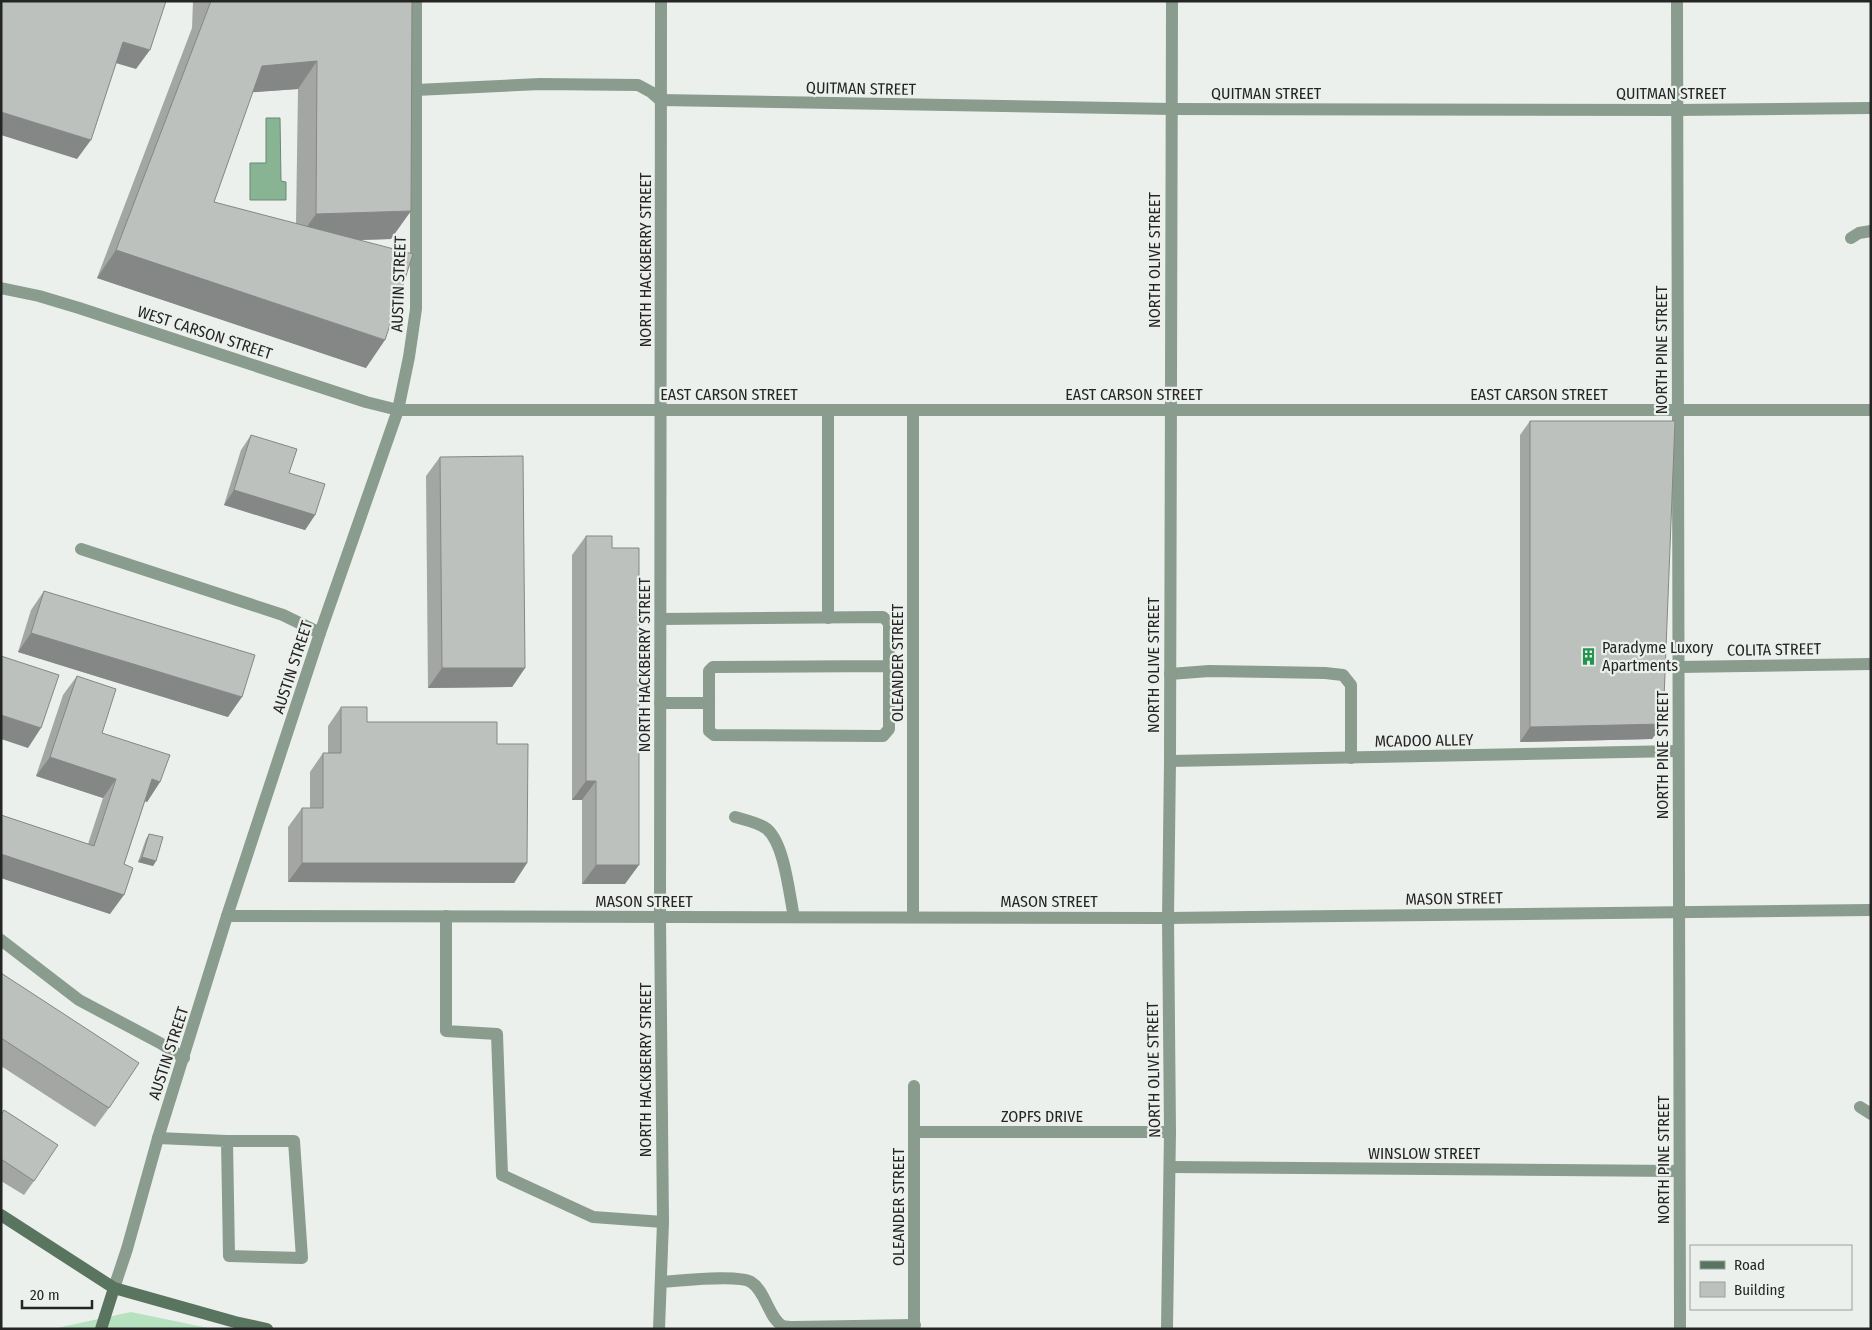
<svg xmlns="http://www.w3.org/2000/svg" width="1872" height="1330" viewBox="0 0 1872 1330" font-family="'Fira Sans Condensed',sans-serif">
  <rect width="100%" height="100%" fill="#ecf0ec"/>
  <polygon fill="#b6e2bf" points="131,1312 213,1329 52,1329"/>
  <polygon fill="#89b493" stroke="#6b8972" points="266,118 280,118 281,181 286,182 286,200 250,200 250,163 266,163"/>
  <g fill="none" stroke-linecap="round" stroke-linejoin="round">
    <g stroke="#899c8d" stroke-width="12">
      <polyline points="416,90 540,84 638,85 651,92 660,100"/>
      <polyline points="1851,238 1859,233 1871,231"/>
      <polyline points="81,549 283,615 320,633"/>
      <polyline points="828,618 828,410"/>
      <polyline points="661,619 883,617 889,623 889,729 883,736 714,735 709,731 709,671 713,667 889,666"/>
      <polyline points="1170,674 1209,671 1325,673 1343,675 1351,685 1351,758"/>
      <polyline points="660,703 709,703"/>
      <path d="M735,817C745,820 758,822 767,829C785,845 789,894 794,917"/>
      <polyline points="446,916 446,1031 497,1034 502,1175 593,1217 663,1222"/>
      <polyline points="1,940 79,1000 160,1043 184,1058"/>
      <polyline points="1860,1107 1871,1114"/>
      <polyline points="158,1138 227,1141 229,1256 302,1258 294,1141 227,1141"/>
      <path d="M661,1282C680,1281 737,1274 751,1282C766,1291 769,1320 783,1326C786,1327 791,1327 794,1327L915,1325"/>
    </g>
    <g stroke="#899c8d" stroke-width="12">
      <polyline points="1677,1 1680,1329"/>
      <polyline points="660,100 1172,109 1677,110 1871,108"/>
      <polyline points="1,288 39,296 79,308 366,402 398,410 1871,410"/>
      <polyline points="913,410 913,917"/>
      <polyline points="1678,667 1871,664"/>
      <polyline points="1170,761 1678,751"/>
      <polyline points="227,916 1168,918 1871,910"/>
      <polyline points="914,1086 914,1329"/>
      <polyline points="914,1132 1170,1132"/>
      <polyline points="1170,1167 1679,1171"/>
      <polyline points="114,1288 127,1249 158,1138 227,916 320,633 398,410 409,357 416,309 416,1"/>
      <polyline points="659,1329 663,1222 660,917 661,1"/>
      <polyline points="1167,1329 1170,1132 1168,918 1170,761 1172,1"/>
    </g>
    <g stroke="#59745f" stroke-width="12">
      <polyline points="1,1215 114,1288 235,1322 267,1329"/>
      <polyline points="101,1329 114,1288"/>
    </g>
  </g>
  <g fill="#a3a6a3" fill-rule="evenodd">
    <path d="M193,1H412L391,239L359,240L366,368L97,278L192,28ZM298,89L296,224L214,202L252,92Z"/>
    <polygon points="1530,421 1663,724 1652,739 1520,742 1520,435"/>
    <polygon points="251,435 289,473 315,515 305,530 224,505 241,450"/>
    <polygon points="440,457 525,668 512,687 428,688 426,476"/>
    <polygon points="586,536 612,548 625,884 582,884 582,800 572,800 572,555"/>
    <polygon points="44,591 228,717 18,652 31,610"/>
    <polygon points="77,676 102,733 160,782 147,802 145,801 124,864 110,914 1,878 1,815 88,844 103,798 36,776 63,695"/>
    <polygon points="341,707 367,722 497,744 527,863 514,883 288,882 288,827 302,808 310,808 310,772 323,753 328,753 328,726"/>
    <polygon points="149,834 156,861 153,866 138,862 146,839"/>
    <polygon points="1,973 109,1108 95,1127 1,1066"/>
    <polygon points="1,1114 34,1181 24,1195 1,1181"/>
  </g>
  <g fill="#848785">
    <polygon points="123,42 150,50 136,69 109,61"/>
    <polygon points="317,61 298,89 242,93 262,66"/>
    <polygon points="1,112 91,140 77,159 1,135"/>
    <polygon points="411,211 391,239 296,242 316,214"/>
    <polygon points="116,250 385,340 366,368 97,278"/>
    <polygon points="234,490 315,515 305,530 224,505"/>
    <polygon points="31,633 242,697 228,717 18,652"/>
    <polygon points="442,668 525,668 512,687 428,688"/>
    <polygon points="1,715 41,728 28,748 1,739"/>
    <polygon points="1663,724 1652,739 1520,742 1530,727"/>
    <polygon points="50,757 116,779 103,798 36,776"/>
    <polygon points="152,779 160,782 147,802 139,799"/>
    <polygon points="586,781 596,781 582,800 572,800"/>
    <polygon points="1,854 124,895 110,914 1,878"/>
    <polygon points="142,857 156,861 153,866 138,862"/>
    <polygon points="302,863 527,863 514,883 288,882"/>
    <polygon points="596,865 639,865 625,884 582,884"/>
  </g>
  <g fill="#bdc1be" stroke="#848785">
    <polygon points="1,1 166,1 150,50 123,42 91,140 1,112"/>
    <polygon points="211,1 412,1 411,211 316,214 317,61 262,66 214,202 413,254 385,340 116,250"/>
    <polygon points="1530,421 1675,421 1663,724 1530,727"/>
    <polygon points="251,435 297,449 289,473 325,484 315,515 234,490"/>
    <polygon points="523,456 525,668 442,668 440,457"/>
    <polygon points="586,536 612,536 612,548 639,548 639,865 596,865 596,781 586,781"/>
    <polygon points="44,591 255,655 242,697 31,633"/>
    <polygon points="1,656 59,675 41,728 1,715"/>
    <polygon points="77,676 116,689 102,733 170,755 160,782 152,779 124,864 133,868 124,895 1,854 1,815 94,846 116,779 50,757"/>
    <polygon points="341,707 367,707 367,722 497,722 497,744 528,744 527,863 302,863 302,808 323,808 323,753 341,753"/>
    <polygon points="149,834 163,837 156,861 142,857"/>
    <polygon points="1,973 139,1063 109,1108 1,1038"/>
    <polygon points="4,1110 58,1145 34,1181 1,1159 1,1115"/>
  </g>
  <defs>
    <symbol id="building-bare" viewBox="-9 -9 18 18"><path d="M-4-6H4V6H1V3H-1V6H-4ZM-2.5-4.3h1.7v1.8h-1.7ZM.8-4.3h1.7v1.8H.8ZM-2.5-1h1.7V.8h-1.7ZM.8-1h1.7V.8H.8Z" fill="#22944e" stroke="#ecf0ec" stroke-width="2.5" paint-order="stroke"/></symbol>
  </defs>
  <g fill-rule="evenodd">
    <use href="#building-bare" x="1576" y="644" width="25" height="25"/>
  </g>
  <g text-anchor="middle" stroke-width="4.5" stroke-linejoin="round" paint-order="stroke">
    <g font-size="16" fill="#242524" stroke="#ecf0ec">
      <text transform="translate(861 88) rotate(1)" y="6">QUITMAN STREET</text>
      <text x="1266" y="99">QUITMAN STREET</text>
      <text x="1671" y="99">QUITMAN STREET</text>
      <text transform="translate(645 260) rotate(-90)" y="6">NORTH HACKBERRY STREET</text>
      <text transform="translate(1154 260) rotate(-90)" y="6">NORTH OLIVE STREET</text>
      <text transform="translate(398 284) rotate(-88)" y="6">AUSTIN STREET</text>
      <text transform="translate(205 332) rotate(18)" y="6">WEST CARSON STREET</text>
      <text transform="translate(1661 350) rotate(-90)" y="6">NORTH PINE STREET</text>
      <text x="729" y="400">EAST CARSON STREET</text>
      <text x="1134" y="400">EAST CARSON STREET</text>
      <text x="1539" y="400">EAST CARSON STREET</text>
      <text transform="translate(1774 649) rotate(-1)" y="6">COLITA STREET</text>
      <text transform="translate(897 663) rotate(-90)" y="6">OLEANDER STREET</text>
      <text transform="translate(644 665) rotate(-90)" y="6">NORTH HACKBERRY STREET</text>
      <text transform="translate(1153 665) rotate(-90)" y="6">NORTH OLIVE STREET</text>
      <text transform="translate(292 667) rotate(-72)" y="6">AUSTIN STREET</text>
      <text transform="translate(1424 740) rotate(-1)" y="6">MCADOO ALLEY</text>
      <text transform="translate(1662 755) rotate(-90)" y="6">NORTH PINE STREET</text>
      <text transform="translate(1454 898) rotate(-1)" y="6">MASON STREET</text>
      <text x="644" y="907">MASON STREET</text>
      <text x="1049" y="907">MASON STREET</text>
      <text transform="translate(168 1053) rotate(-72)" y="6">AUSTIN STREET</text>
      <text transform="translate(645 1070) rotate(-90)" y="6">NORTH HACKBERRY STREET</text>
      <text transform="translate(1153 1070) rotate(-91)" y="6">NORTH OLIVE STREET</text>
      <text x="1042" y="1122">ZOPFS DRIVE</text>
      <text x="1424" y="1159">WINSLOW STREET</text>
      <text transform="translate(1663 1160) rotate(-90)" y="6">NORTH PINE STREET</text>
      <text transform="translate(898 1207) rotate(-90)" y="6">OLEANDER STREET</text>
    </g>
    <g font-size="16" fill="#242524" stroke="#ecf0ec" text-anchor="start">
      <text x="1602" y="653">Paradyme Luxory<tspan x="1602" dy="18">Apartments</tspan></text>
    </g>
  </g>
  <rect width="1872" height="1330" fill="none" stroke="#242524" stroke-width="5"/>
  <rect x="1690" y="1245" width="162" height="65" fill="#ecf0ec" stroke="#9c9f9c"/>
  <rect x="1700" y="1261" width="25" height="8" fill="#59745f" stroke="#9c9f9c"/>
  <text x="1734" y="1270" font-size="15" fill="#242524">Road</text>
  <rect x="1700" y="1282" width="25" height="15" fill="#bdc1be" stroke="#9c9f9c"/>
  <text x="1734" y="1295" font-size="15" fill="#242524">Building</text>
  <path d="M22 1300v8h70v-8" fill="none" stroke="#242524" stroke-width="2.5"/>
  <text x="30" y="1300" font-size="15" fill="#242524" stroke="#ecf0ec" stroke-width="4" paint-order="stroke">20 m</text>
</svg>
